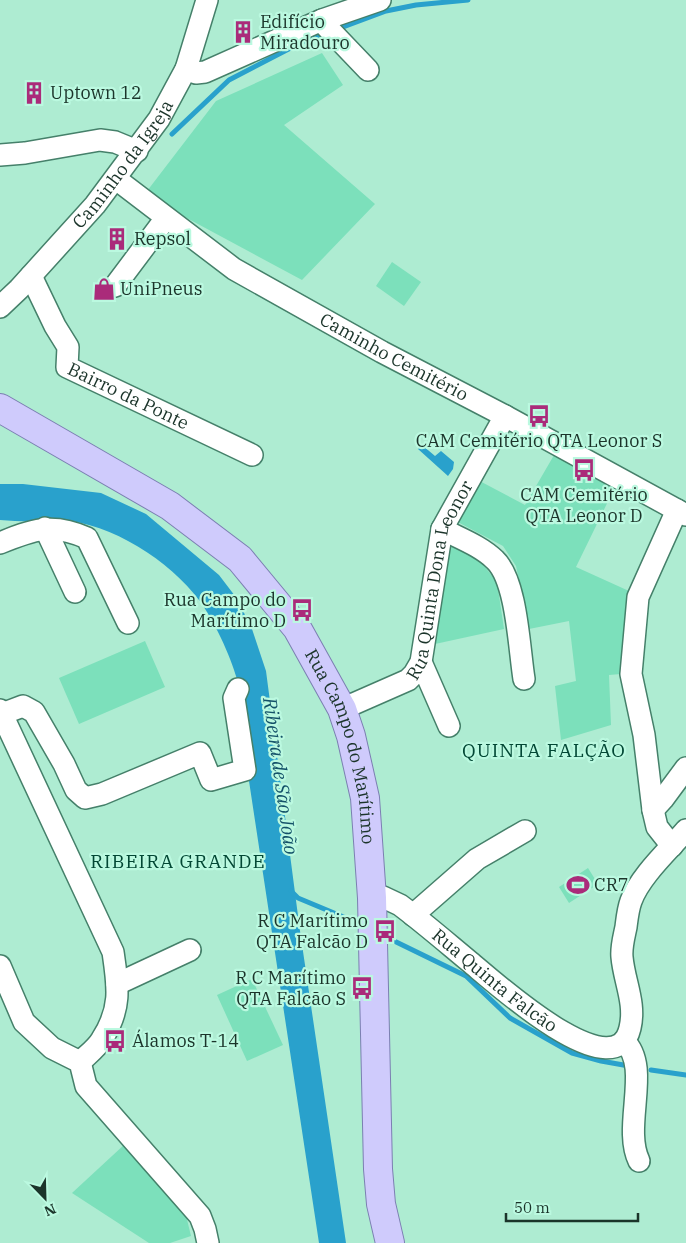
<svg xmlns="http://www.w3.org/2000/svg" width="686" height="1243" viewBox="0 0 686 1243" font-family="'IBM Plex Serif',serif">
  <rect width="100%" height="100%" fill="#aeecd2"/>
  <g fill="#7ce0bb">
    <polygon points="322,53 343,85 284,125 375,204 302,280 144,195 216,101"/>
    <polygon points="392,262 421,282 404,306 376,286"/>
    <polygon points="557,450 615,487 576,567 629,591 621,674 609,675 611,725 561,740 555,686 576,681 569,621 529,629 516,566 503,546 452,519 474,478 525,505"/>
    <polygon points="444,539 481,562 497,582 504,629 435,644"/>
    <polygon points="145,641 165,687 79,724 59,678"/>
    <polygon points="588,868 598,884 569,903 559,887"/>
    <polygon points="252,979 283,1045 247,1061 217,995"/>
    <polygon points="125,1144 183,1203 191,1236 170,1243 149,1243 72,1193"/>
  </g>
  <g fill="#29a1cc">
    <polygon points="422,445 435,456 441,451 454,462 453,469 448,476 418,449"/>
    <path d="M0,484H23L101,493L146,514L219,575L235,596L251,626L266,671L300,931L346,1243H319L249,781L237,679C230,655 214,620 199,600C170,561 111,523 61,520C55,519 48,521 42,521C28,522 14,521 0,520Z"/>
  </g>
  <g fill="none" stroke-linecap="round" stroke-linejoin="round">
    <g stroke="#29a1cc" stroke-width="5">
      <polyline points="335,30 386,11 416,5 468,0"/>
      <polyline points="172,134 229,80 306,40 325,33"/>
      <polyline points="291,891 298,898 358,923"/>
      <polyline points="388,938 466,976 510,1018 572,1053 601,1061 629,1066"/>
      <polyline points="651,1070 686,1075"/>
    </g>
    <defs>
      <g id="minor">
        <polyline points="322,20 325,25 368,70"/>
        <polyline points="186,69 196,73 205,72 322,20 380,0"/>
        <polyline points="0,155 25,153 100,140 115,142 137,151"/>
        <path id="s1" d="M116,179L234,269L382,352L505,416L686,515"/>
        <path id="s2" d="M31,276L55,326L68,347L67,367L252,455"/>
        <polyline points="115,286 166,218"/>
        <path id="s3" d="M0,307L19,289L95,205L159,119L186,69L207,0"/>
        <polyline points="45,528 75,592"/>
        <path d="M442,529C459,538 481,546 495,560C517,581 519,648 524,679"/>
        <path d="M0,543C32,530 52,522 87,538L128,623"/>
        <polyline points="421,662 449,726"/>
        <path id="s4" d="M342,709L408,680L414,674L421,662L442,529L505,416"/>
        <path d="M0,710L113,952C118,986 122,1008 102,1039C97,1048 87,1055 80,1062"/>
        <polyline points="2,714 23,706 34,712 64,764 76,790 85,798 102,794 200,753 211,780 245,770 234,698 238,689"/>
        <polyline points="653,810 663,799 686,768"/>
        <polyline points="672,846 657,827 653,810 644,735 631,674 638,597 677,510"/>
        <path id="s5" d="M372,898L383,897L400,905C424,923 447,943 470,962C491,979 615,1093 630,1028C636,1003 624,981 622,957C621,947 624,937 626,927C627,919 628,909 631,901C640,876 669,850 686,830"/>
        <polyline points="413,915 477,859 525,831"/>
        <polyline points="0,966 24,1022 52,1048 80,1062 86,1086 200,1216 205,1229 208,1243"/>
        <polyline points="117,984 190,950"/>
        <path d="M624,1041C652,1067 622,1126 639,1161"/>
      </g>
      <g id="major">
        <path id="s6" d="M0,408L170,506L240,559L297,628L342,709L351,736L365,798L372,898L378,1169L381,1204L390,1243"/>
      </g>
    </defs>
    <use href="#minor" stroke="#45806a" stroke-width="24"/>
    <use href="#major" stroke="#7b7fb1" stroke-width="30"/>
    <use href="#minor" stroke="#fff" stroke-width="21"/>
    <use href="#major" stroke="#cfcbfc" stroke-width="28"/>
  </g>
  <defs>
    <symbol id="building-bare" viewBox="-9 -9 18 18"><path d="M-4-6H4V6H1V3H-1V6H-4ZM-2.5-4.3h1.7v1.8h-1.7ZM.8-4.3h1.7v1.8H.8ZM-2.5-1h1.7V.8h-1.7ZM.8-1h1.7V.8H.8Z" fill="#aa2b7a" stroke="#bbf9e0" stroke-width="2.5" paint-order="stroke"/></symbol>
    <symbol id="shop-bare" viewBox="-9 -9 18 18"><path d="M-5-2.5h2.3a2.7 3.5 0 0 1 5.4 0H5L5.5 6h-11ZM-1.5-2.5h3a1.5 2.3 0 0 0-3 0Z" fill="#aa2b7a" stroke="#bbf9e0" stroke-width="2.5" paint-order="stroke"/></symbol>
    <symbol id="bus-bare" viewBox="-9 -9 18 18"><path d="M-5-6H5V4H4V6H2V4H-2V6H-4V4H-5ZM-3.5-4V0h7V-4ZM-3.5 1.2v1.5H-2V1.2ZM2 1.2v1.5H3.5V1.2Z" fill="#aa2b7a" stroke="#bbf9e0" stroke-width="2.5" paint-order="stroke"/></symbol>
    <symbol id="stadium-bare" viewBox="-9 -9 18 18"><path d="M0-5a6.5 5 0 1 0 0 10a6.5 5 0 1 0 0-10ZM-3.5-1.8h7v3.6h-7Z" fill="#aa2b7a" stroke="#bbf9e0" stroke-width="2.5" paint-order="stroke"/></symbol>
  </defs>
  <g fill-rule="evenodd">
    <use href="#building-bare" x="227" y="16" width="32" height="32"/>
    <use href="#building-bare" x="18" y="77" width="32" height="32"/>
    <use href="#building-bare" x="101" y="223" width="32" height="32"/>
    <use href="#shop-bare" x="88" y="273" width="32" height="32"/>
    <use href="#bus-bare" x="523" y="400" width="32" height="32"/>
    <use href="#bus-bare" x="568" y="454" width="32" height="32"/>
    <use href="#bus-bare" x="286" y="594" width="32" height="32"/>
    <use href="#stadium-bare" x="562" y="869" width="32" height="32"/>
    <use href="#bus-bare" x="369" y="915" width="32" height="32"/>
    <use href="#bus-bare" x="346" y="972" width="32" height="32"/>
    <use href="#bus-bare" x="99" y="1025" width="32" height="32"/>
  </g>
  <g text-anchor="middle" stroke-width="4.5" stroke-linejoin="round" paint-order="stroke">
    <g font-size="18" fill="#1b342a" stroke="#bbf9e0" text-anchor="start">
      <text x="260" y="28">Edifício<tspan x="260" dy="21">Miradouro</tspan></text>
      <text x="50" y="99">Uptown 12</text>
      <text x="134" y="245">Repsol</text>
      <text x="120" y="295">UniPneus</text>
      <text x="539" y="447" text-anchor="middle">CAM Cemitério QTA Leonor S</text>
      <text x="584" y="501" text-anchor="middle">CAM Cemitério<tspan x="584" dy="21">QTA Leonor D</tspan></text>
      <text x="286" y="606" text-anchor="end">Rua Campo do<tspan x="286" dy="21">Marítimo D</tspan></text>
      <text x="594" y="891">CR7</text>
      <text x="368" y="927" text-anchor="end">R C Marítimo<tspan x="368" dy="21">QTA Falcão D</tspan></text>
      <text x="346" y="984" text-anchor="end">R C Marítimo<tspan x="346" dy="21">QTA Falcão S</tspan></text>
      <text x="132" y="1047">Álamos T-14</text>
    </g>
    <g font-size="18" fill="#1b342a" stroke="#bbf9e0">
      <text dy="6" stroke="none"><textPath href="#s3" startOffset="189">Caminho da Igreja</textPath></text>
      <text dy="6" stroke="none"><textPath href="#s1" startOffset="331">Caminho Cemitério</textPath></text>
      <text dy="6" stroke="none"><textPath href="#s2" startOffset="168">Bairro da Ponte</textPath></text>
      <text dy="6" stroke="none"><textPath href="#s4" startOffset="179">Rua Quinta Dona Leonor</textPath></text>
      <text dy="6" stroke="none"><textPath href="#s6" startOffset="502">Rua Campo do Marítimo</textPath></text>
      <text dy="6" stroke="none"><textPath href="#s5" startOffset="151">Rua Quinta Falcão</textPath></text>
    </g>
    <g font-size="19" letter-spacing="1" fill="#024734" stroke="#bbf9e0">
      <text x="544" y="757">QUINTA FALÇÃO</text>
      <text x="178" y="868">RIBEIRA GRANDE</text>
    </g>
    <g font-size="19" font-style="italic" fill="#145269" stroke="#bbf9e0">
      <text transform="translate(281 776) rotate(82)" y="7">Ribeira de São João</text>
    </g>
  </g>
  <g transform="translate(45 1198) rotate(157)" stroke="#bbf9e0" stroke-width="4" paint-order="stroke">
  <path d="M0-4L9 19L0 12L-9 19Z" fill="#1b342a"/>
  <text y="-8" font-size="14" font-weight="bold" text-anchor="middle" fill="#1b342a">N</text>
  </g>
  <path d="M506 1213v8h132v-8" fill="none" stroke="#1b342a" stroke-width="2.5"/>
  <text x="514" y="1213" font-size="15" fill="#1b342a" stroke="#bbf9e0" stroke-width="4" paint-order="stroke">50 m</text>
</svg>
